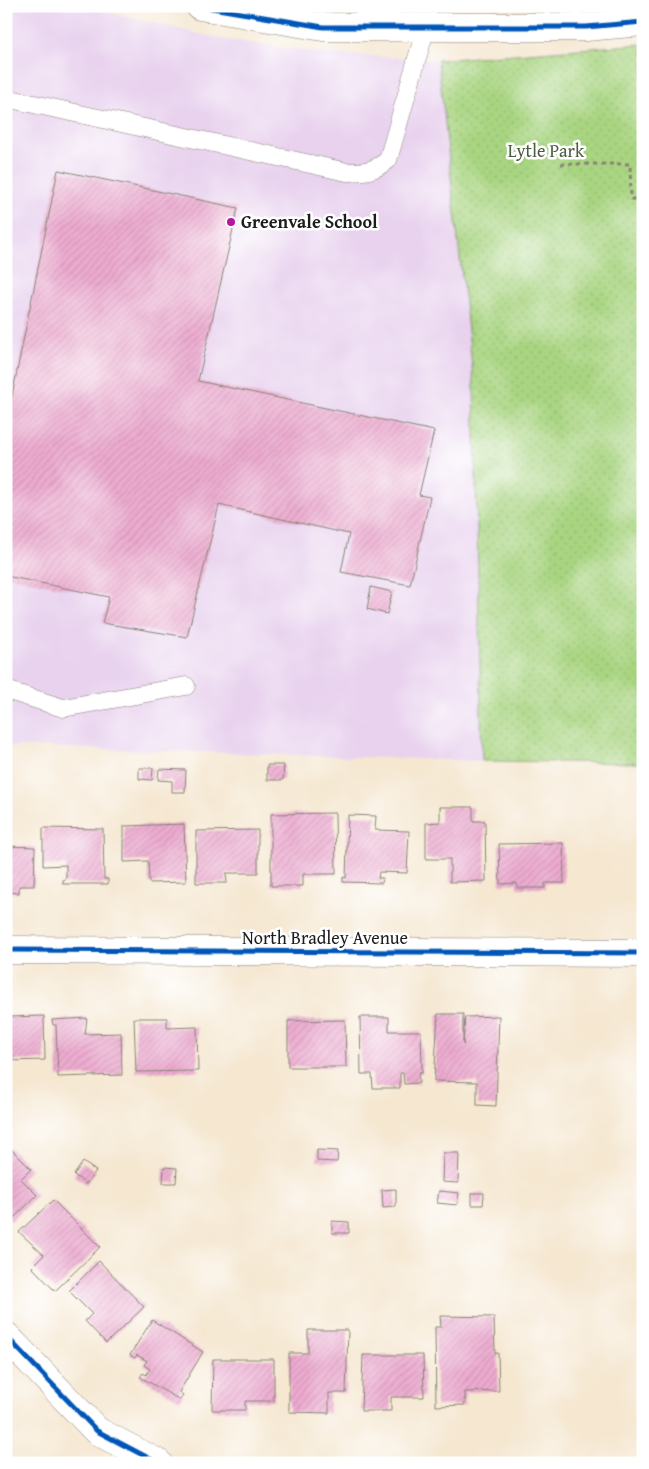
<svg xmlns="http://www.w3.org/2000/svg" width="649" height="1469" viewBox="0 0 649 1469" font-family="'Gentium Book Plus',serif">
  <defs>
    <pattern id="grass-dots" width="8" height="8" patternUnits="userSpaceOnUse" patternTransform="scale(1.25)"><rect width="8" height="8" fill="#a9d581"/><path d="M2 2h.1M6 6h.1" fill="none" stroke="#91b66f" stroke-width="1.8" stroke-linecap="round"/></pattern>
    <pattern id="building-hatch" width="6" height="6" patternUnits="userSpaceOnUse" patternTransform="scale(1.25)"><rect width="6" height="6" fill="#edabd0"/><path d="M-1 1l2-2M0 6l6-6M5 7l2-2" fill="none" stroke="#cb93b2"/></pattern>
  </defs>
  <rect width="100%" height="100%" fill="#fff"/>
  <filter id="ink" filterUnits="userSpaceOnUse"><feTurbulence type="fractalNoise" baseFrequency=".02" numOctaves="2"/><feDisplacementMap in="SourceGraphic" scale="10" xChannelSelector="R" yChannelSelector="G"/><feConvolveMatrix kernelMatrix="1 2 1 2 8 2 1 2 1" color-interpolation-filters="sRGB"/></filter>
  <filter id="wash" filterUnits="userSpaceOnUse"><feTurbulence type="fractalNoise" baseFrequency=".0096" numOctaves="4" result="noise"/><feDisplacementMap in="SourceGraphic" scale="20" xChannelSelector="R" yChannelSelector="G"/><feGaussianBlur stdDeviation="1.12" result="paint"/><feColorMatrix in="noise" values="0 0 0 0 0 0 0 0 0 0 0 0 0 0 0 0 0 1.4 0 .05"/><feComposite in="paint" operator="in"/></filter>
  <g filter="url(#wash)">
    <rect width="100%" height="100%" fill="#f5e7d0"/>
    <polygon fill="#e8d2ee" points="6,6 79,6 222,39 321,53 438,60 474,384 482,761 6,746"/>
    <polygon fill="url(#grass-dots)" stroke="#62784e" points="643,44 643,763 482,761 474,384 438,60"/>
    <g id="blocks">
      <g fill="url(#building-hatch)">
        <polygon points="58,170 238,208 198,381 434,431 419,495 430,497 410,585 341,572 349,534 219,505 187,637 102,623 109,597 6,576 6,425"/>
        <polygon points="371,587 392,592 387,614 367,609"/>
        <polygon points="267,765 284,765 283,780 267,780"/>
        <polygon points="139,768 153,768 152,780 139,779"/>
        <polygon points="159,769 186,770 185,792 172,792 172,781 158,780"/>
        <polygon points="440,807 473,807 473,821 485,821 486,881 450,882 450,859 426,859 426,823 440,822"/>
        <polygon points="335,813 336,874 303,874 303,886 271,886 271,814"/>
        <polygon points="348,815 376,816 375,830 409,831 407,873 379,872 378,878 383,878 382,883 343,882 343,877 346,878"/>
        <polygon points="184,824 186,882 149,883 148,861 124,862 124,826"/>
        <polygon points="43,828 103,829 104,879 108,879 108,884 63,884 63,880 66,879 66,865 43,866"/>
        <polygon points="258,830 258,873 226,873 227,883 196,883 196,831"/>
        <polygon points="563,843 564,883 545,883 545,888 517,888 517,883 500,884 499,844"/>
        <polygon points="6,846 35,847 34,886 19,886 19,893 6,892"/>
        <polygon points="438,1014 463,1014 463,1045 465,1017 499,1016 496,1106 477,1105 477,1082 434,1081"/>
        <polygon points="44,1016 45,1060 6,1061 6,1017"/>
        <polygon points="360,1017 389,1017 389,1031 421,1031 422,1073 418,1073 419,1083 404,1084 403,1073 400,1073 400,1088 373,1088 372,1074 361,1074"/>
        <polygon points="87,1018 85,1034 121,1033 122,1075 58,1077 56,1025 53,1025 52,1020"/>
        <polygon points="134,1018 167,1018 167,1028 197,1027 198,1071 136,1072"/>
        <polygon points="345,1020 346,1067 288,1067 288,1021"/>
        <polygon points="10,1148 31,1169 21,1179 37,1195 11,1221 6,1217 6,1153"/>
        <polygon points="317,1150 338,1151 337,1162 317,1161"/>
        <polygon points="443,1153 459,1153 458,1183 442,1182"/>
        <polygon points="83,1162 96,1171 86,1184 74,1175"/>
        <polygon points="164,1167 177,1168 176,1183 163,1183"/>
        <polygon points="396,1189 396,1207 383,1208 382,1190"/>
        <polygon points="439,1191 459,1193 457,1205 437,1203"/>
        <polygon points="472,1193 484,1193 483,1205 472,1205"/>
        <polygon points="53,1200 100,1247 55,1291 32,1267 44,1255 19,1232"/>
        <polygon points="332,1221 349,1222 349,1233 332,1233"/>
        <polygon points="99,1261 144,1307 106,1343 85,1321 92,1314 69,1291"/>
        <polygon points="440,1316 494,1317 495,1353 498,1353 499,1391 465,1392 465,1405 436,1406 435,1327 441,1327"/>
        <polygon points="152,1320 203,1352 179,1392 183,1395 180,1400 140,1377 143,1373 146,1375 150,1369 144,1365 147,1361 137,1355 135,1358 130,1355"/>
        <polygon points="308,1330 348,1330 346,1393 329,1393 329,1413 289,1412 289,1353 308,1353"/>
        <polygon points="363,1355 423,1355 424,1397 391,1397 391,1411 361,1411"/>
        <polygon points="213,1359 274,1359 274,1401 245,1401 245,1410 212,1410"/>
      </g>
    </g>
  </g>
  <g filter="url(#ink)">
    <use href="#blocks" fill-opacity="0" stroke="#888276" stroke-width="1"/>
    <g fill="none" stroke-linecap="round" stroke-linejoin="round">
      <defs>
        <g id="service">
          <path d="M6,98L347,172C364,172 375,171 388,160L426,27"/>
          <polyline points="6,690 63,708 186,686"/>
        </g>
        <g id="minor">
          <polyline points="200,6 323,27 586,27 643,22"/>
          <polyline points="6,950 643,953"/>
          <polyline points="6,1336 97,1431 158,1463"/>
        </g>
      </defs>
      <use href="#service" stroke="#888276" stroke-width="19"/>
      <use href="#minor" stroke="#888276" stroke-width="29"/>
      <polyline stroke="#888276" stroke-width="3" stroke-dasharray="4 4" stroke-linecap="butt" points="561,164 630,164 631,199 643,199"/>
      <use href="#service" stroke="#fff" stroke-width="18"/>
      <use href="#minor" stroke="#fff" stroke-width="28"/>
      <defs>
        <g id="cycleway">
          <polyline points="200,6 323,27 586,27 643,22"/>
          <polyline points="6,950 643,953"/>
          <polyline points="6,1336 97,1431 158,1463"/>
        </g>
      </defs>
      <use href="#cycleway" stroke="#fff" stroke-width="8"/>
      <use href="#cycleway" stroke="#0057b8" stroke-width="5"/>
    </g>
  </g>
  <circle fill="#b5179e" stroke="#fff" stroke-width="2" cx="231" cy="222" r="5"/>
  <g text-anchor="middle" stroke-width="5" stroke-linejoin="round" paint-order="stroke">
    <g font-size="18" fill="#4d5d3f" stroke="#fff">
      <text x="546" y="157">Lytle Park</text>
    </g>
    <g font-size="18" font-weight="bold" fill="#1c1c1c" stroke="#fff" text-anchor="start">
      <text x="241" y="228">Greenvale School</text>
    </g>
    <g font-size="18" fill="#1c1c1c" stroke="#fff">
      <text x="325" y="944">North Bradley Avenue</text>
    </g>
  </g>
  <rect width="649" height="1469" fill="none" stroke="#fff" stroke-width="25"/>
</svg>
